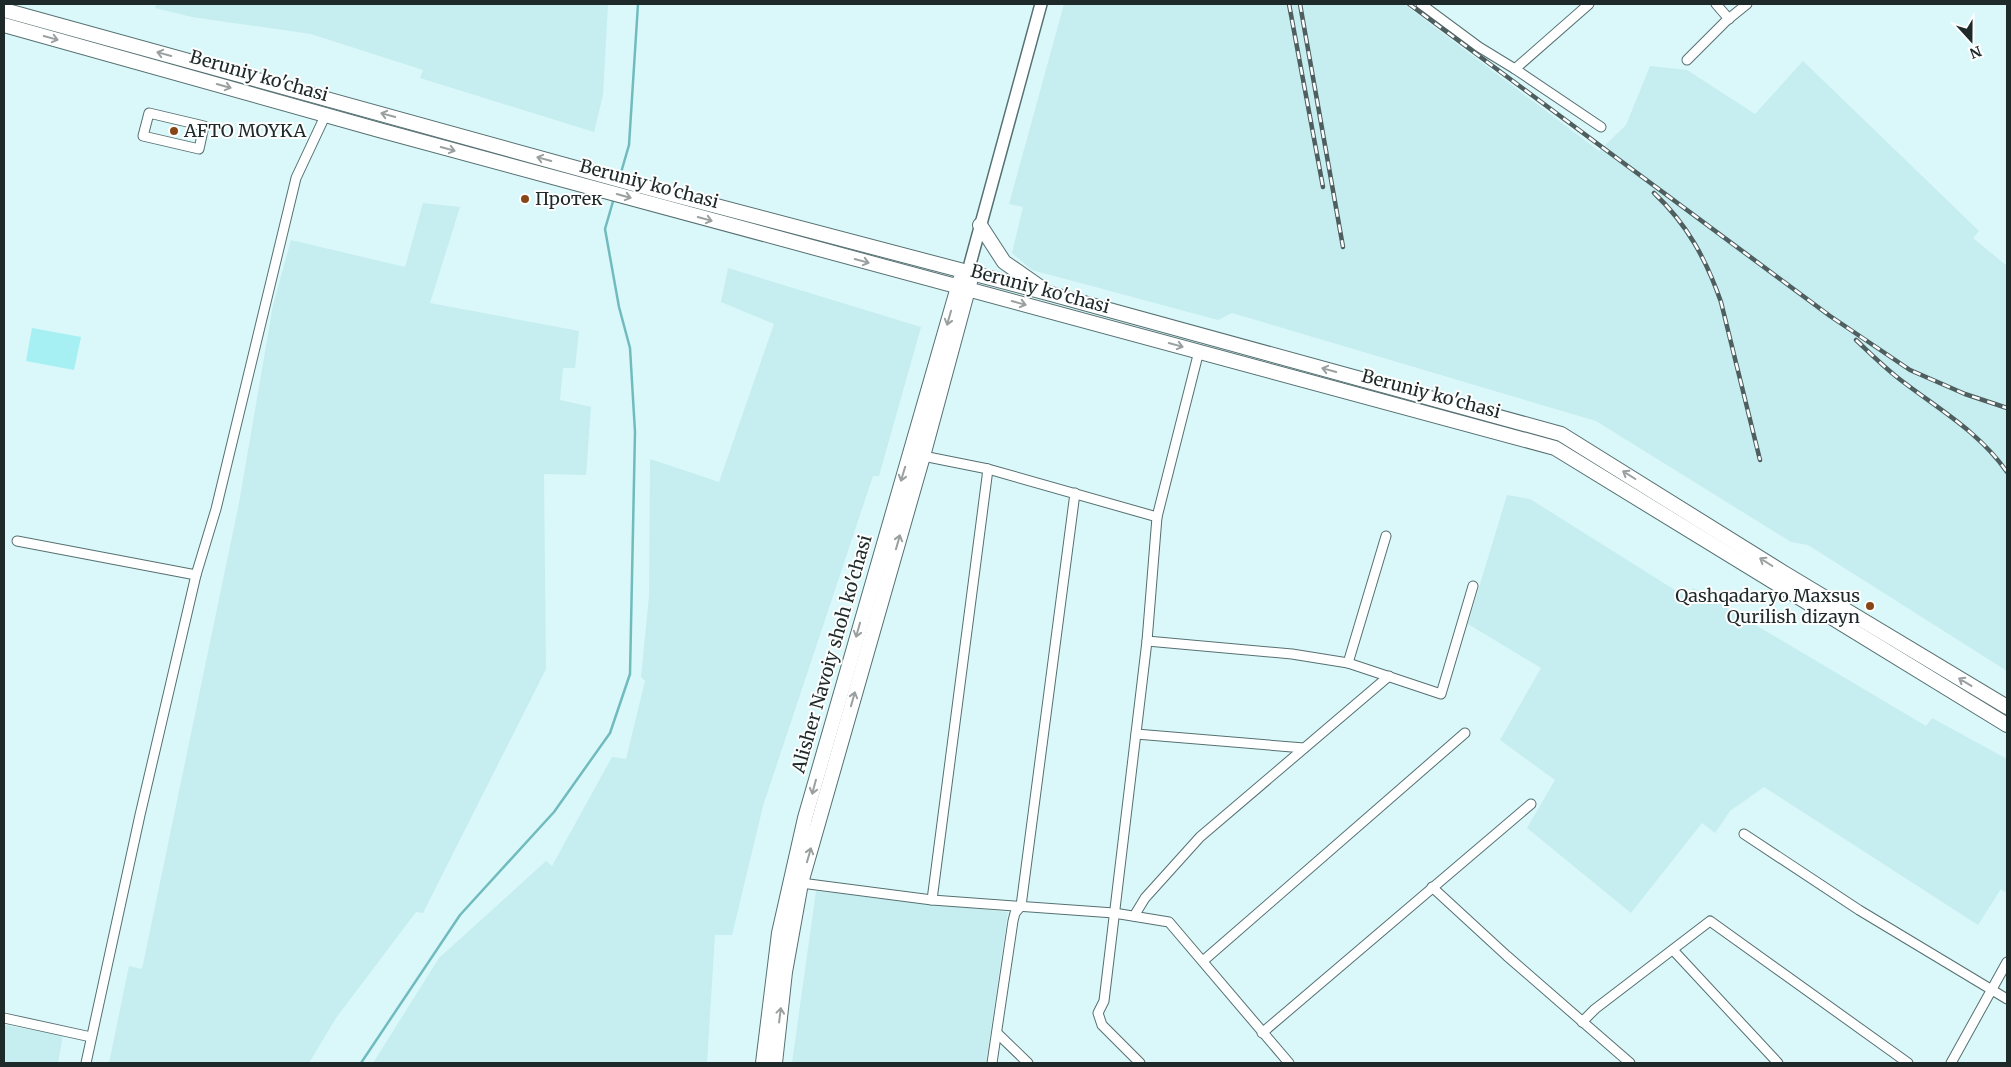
<svg xmlns="http://www.w3.org/2000/svg" width="2011" height="1067" viewBox="0 0 2011 1067" font-family="Merriweather,serif">
  <rect width="100%" height="100%" fill="#daf8f9"/>
  <g fill="#c6edf0">
    <polygon points="156,4 608,4 603,95 594,132 420,78 423,70 311,34 192,17 155,8"/>
    <polygon points="1064,4 1404,4 1599,151 1626,125 1650,66 1687,70 1755,114 1803,61 1979,231 1973,238 2007,266 2007,671 1808,545 1791,542 1596,421 1232,313 1218,320 1032,270 1012,253 1023,207 1009,204"/>
    <polygon points="423,203 460,207 430,303 579,331 575,368 563,368 560,400 591,407 586,475 544,474 546,669 423,913 416,912 336,1018 309,1063 109,1063 129,966 142,969 239,503 273,305 291,240 405,267"/>
    <polygon points="728,268 921,327 879,476 873,476 763,806 732,935 715,935 707,1063 373,1063 439,958 546,861 552,866 612,757 626,759 645,681 641,677 649,596 650,459 719,482 774,324 721,302"/>
    <polygon points="1507,495 1530,499 1686,597 1693,588 1926,726 1932,718 2007,759 2007,893 2001,889 1978,925 1764,787 1730,811 1715,833 1702,823 1631,913 1527,828 1555,780 1500,740 1541,668 1468,624"/>
    <polygon points="816,891 1008,912 986,1063 792,1063"/>
    <polygon points="4,1025 63,1035 58,1063 4,1063"/>
  </g>
  <polygon fill="#a6eff3" points="32,328 81,337 74,370 26,361"/>
  <g fill="none" stroke-linecap="round" stroke-linejoin="round">
    <g stroke="#71bbbf" stroke-width="2.5">
      <polyline points="620,176 629,145 638,4"/>
      <polyline points="361,1063 460,915 554,812 610,733 630,674 635,432 630,348 619,307 605,229 614,198"/>
    </g>
    <defs>
      <g id="minor">
        <polyline points="1421,4 1479,47 1515,69 1601,127"/>
        <polyline points="1716,4 1729,19"/>
        <polyline points="1687,60 1726,21 1747,4"/>
        <polyline points="1515,69 1589,4"/>
        <polygon points="149,113 204,126 199,149 143,136"/>
        <polyline points="923,456 988,469 1157,517"/>
        <polyline points="17,541 196,575"/>
        <polyline points="1147,641 1292,654 1348,663 1441,694 1473,586"/>
        <polyline points="1348,663 1386,536"/>
        <polyline points="1136,734 1304,748"/>
        <polyline points="1744,834 1859,910 2007,999"/>
        <polyline points="801,883 932,900 1114,913 1169,922 1289,1063"/>
        <polyline points="1432,887 1507,956 1630,1063"/>
        <polyline points="932,900 988,469"/>
        <polyline points="1134,916 1145,898 1200,837 1389,676"/>
        <polyline points="1673,950 1778,1063"/>
        <polyline points="1203,961 1465,733"/>
        <polyline points="4,1018 91,1037"/>
        <polyline points="1582,1022 1595,1009 1710,921 1908,1063"/>
        <polyline points="997,1033 1028,1063"/>
        <polyline points="1262,1033 1531,804"/>
        <polyline points="86,1063 140,815 196,575 216,509 296,178 326,114"/>
        <polyline points="992,1063 1013,921 1015,913 1021,906 1075,493"/>
        <polyline points="1140,1063 1102,1025 1098,1013 1104,1001 1147,641 1157,517 1199,351"/>
        <polyline points="1951,1063 2007,962"/>
      </g>
      <polyline id="tertiary" points="971,274 970,264 1041,4"/>
      <g id="secondary">
        <polyline points="4,10 663,192 1051,294 1561,434 1784,573 2007,707"/>
        <polyline points="4,25 379,130 1555,448 2007,725"/>
        <polyline points="980,225 1004,262 1040,287"/>
        <polyline points="763,1063 779,933 805,818 960,280"/>
        <polyline points="775,1063 785,972 801,883 923,456 970,282"/>
      </g>
    </defs>
    <use href="#minor" stroke="#567072" stroke-width="11"/>
    <use href="#tertiary" stroke="#567072" stroke-width="14"/>
    <use href="#secondary" stroke="#567072" stroke-width="16"/>
    <use href="#minor" stroke="#fff" stroke-width="9"/>
    <use href="#tertiary" stroke="#fff" stroke-width="11"/>
    <use href="#secondary" stroke="#fff" stroke-width="14"/>
    <defs>
      <g id="rail">
        <polyline points="1289,4 1323,187"/>
        <polyline points="1300,4 1343,247"/>
        <polyline points="1409,4 1830,316 1910,370 1965,394 2007,408"/>
        <path d="M1654,193C1687,224 1706,259 1721,302L1760,460"/>
        <path d="M1856,340C1871,354 1886,369 1902,381C1940,410 1979,432 2007,472"/>
      </g>
    </defs>
    <use href="#rail" stroke="#4f5f60" stroke-width="4.5"/>
    <use href="#rail" stroke="#fefefe" stroke-width="2.5" stroke-dasharray="8" stroke-linecap="butt"/>
  </g>
  <defs><path id="oneway-shaft" d="M-6 0H5M1.5-3L5.5 0L1.5 3" fill="none" stroke-width="1.6" stroke-linecap="round" stroke-linejoin="round" transform="scale(1.25)"/></defs>
  <g stroke="#9a9f9f">
    <use href="#oneway-shaft" transform="translate(51 38) rotate(15)"/>
    <use href="#oneway-shaft" transform="translate(164 54) rotate(-165)"/>
    <use href="#oneway-shaft" transform="translate(224 86) rotate(16)"/>
    <use href="#oneway-shaft" transform="translate(388 115) rotate(-165)"/>
    <use href="#oneway-shaft" transform="translate(448 149) rotate(15)"/>
    <use href="#oneway-shaft" transform="translate(544 159) rotate(-165)"/>
    <use href="#oneway-shaft" transform="translate(624 196) rotate(16)"/>
    <use href="#oneway-shaft" transform="translate(705 219) rotate(15)"/>
    <use href="#oneway-shaft" transform="translate(862 261) rotate(15)"/>
    <use href="#oneway-shaft" transform="translate(1019 303) rotate(15)"/>
    <use href="#oneway-shaft" transform="translate(949 318) rotate(106)"/>
    <use href="#oneway-shaft" transform="translate(1176 345) rotate(15)"/>
    <use href="#oneway-shaft" transform="translate(1329 370) rotate(-165)"/>
    <use href="#oneway-shaft" transform="translate(903 474) rotate(107)"/>
    <use href="#oneway-shaft" transform="translate(1629 475) rotate(-148)"/>
    <use href="#oneway-shaft" transform="translate(898 542) rotate(-74)"/>
    <use href="#oneway-shaft" transform="translate(1766 562) rotate(-148)"/>
    <use href="#oneway-shaft" transform="translate(858 630) rotate(106)"/>
    <use href="#oneway-shaft" transform="translate(1965 682) rotate(-149)"/>
    <use href="#oneway-shaft" transform="translate(853 699) rotate(-74)"/>
    <use href="#oneway-shaft" transform="translate(814 787) rotate(105)"/>
    <use href="#oneway-shaft" transform="translate(809 855) rotate(-74)"/>
    <use href="#oneway-shaft" transform="translate(780 1015) rotate(-83)"/>
  </g>
  <g fill="#884516" stroke="#fefefe" stroke-width="2">
    <circle cx="174" cy="131" r="5"/>
    <circle cx="525" cy="199" r="5"/>
    <circle cx="1870" cy="606" r="5"/>
  </g>
  <g text-anchor="middle" stroke-width="4" stroke-linejoin="round" paint-order="stroke">
    <g font-size="18" fill="#1e292a" stroke="#fefefe">
      <text transform="translate(259 76) rotate(16)" y="6">Beruniy ko'chasi</text>
      <text transform="translate(649 184) rotate(15)" y="6">Beruniy ko'chasi</text>
      <text transform="translate(1040 289) rotate(15)" y="6">Beruniy ko'chasi</text>
      <text transform="translate(1431 394) rotate(15)" y="6">Beruniy ko'chasi</text>
      <text transform="translate(832 654) rotate(-74)" y="6">Alisher Navoiy shoh ko'chasi</text>
    </g>
    <g font-size="18" fill="#1e292a" stroke="#fefefe" text-anchor="start">
      <text x="184" y="137">AFTO MOYKA</text>
      <text x="535" y="205">Протек</text>
      <text x="1860" y="602" text-anchor="end">Qashqadaryo Maxsus<tspan x="1860" dy="21">Qurilish dizayn</tspan></text>
    </g>
  </g>
  <rect width="2011" height="1067" fill="none" stroke="#1e292a" stroke-width="10"/>
  <g transform="translate(1971 40) rotate(159)" stroke="#fefefe" stroke-width="4" paint-order="stroke">
  <path d="M0-4L9 19L0 12L-9 19Z" fill="#1e292a"/>
  <text y="-8" font-size="14" font-weight="bold" text-anchor="middle" fill="#1e292a">N</text>
  </g>
</svg>
